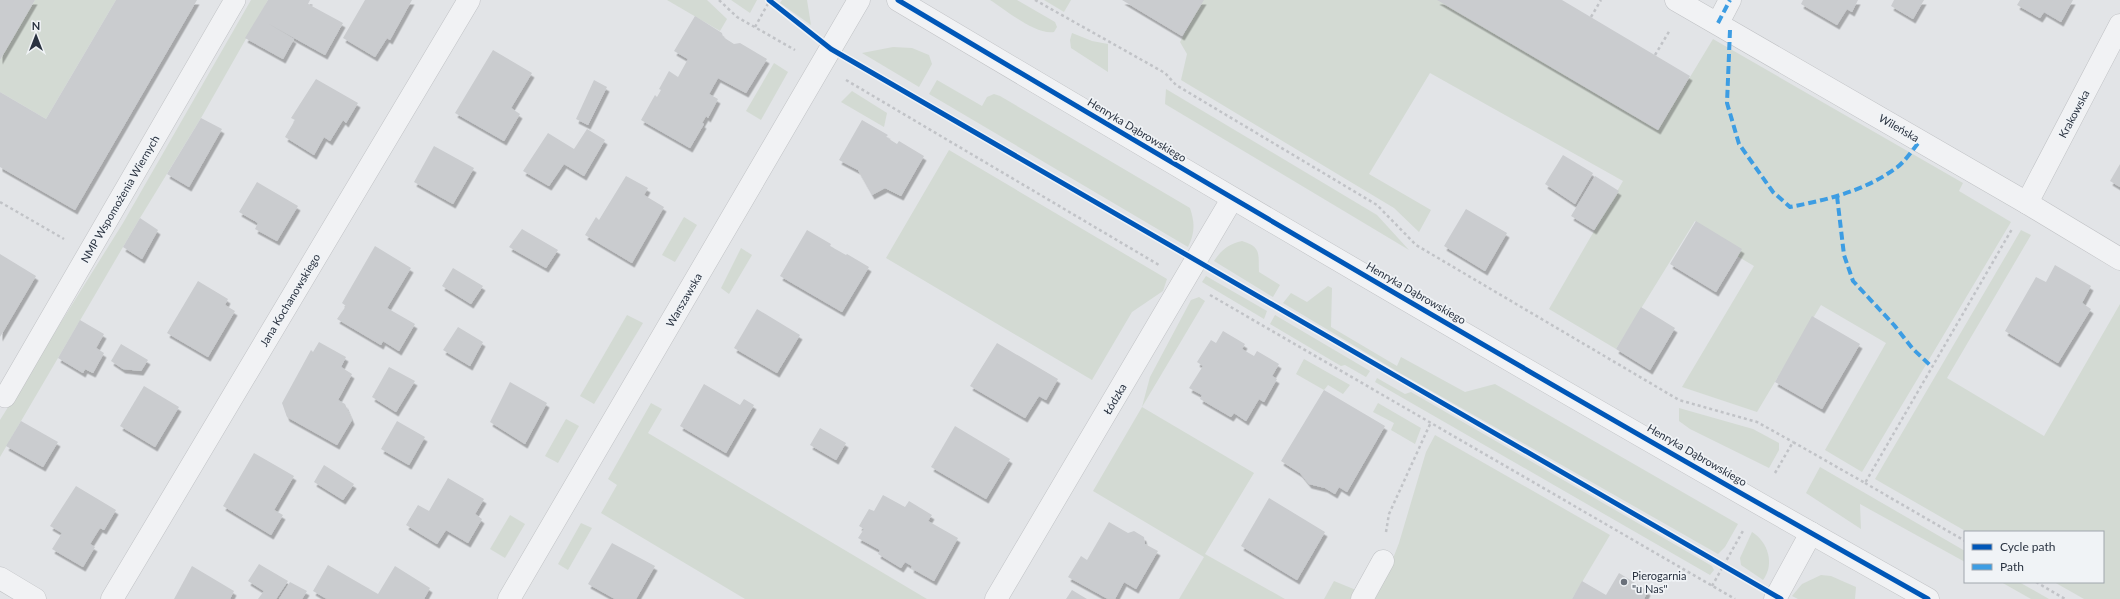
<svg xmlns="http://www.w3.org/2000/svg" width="2120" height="599" viewBox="0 0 2120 599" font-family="Lato,sans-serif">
  <defs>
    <filter id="shadow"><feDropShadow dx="2.5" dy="4.5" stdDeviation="0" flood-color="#0004"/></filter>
  </defs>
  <rect width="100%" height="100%" fill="#e2e4e7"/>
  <g fill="#d3dad3">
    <polygon points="35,0 116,0 46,119 0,92 0,60"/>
    <polygon points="251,0 268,0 201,118 140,218 0,457 0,420 123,223"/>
    <polygon points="667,0 707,0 727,19 720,31"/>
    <polygon points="731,0 757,0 750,13"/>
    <polygon points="782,0 807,0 811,25 780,3"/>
    <path d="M990,0H1017L1055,22L1057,27L1054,32C1035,35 1006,10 990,0Z"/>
    <polygon points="1044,0 1071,0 1064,12"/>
    <polygon points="1203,0 1438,0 1658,130 1713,39 1963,183 1959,191 2011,222 1862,472 1825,450 1886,343 1821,305 1757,412 1682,387 1754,266 1737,256 1695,221 1616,349 1549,309 1623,181 1430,73 1369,174 1431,210 1419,232 1394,208 1181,80 1187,54 1180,42"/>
    <polygon points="1072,33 1092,41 1108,44 1108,72 1071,48 1070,40"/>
    <polygon points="893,47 912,48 929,55 932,64 919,87 862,53"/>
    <polygon points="774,63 788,72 761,120 746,111"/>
    <path d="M937,80L982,106L987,97L994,94L1000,96L1190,208C1195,223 1195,233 1188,247L929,94Z"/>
    <polygon points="1166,89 1377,215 1409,250 1165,104"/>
    <polygon points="852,91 887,113 884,127 841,102"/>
    <polygon points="949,150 1167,279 1163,291 1132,312 1092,380 886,258"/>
    <polygon points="684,217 697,225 675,262 662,255"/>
    <polygon points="2021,230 2031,235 1947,378 2044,436 2120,304 2120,599 2084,599 2054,582 2103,582 2103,532 1967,532 1875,479"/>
    <path d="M1242,241C1262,247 1258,254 1259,272L1280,285L1273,297L1214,261C1222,249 1229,244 1242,241Z"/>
    <polygon points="741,248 752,255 729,294 721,288"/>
    <polygon points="1206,276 1267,311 1264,319 1202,282"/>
    <polygon points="1328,286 1332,288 1331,327 1397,366 1401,357 1465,392 1495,384 1738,524 1725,547 1718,554 1400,373 1283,303 1291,293 1307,302"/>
    <polygon points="1199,297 1205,301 1142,407 1254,473 1205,554 1285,599 1179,599 1204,557 1093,491 1142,407 1150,377 1191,300"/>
    <polygon points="627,315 643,323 594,404 580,396"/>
    <polygon points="1275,315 1370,371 1366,377 1345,365 1341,366 1270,324"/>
    <polygon points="1304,359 1350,385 1343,394 1328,385 1324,390 1296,374"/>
    <polygon points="1377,378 1405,394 1411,392 1712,566 1714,570 1710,575 1375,382"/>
    <polygon points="651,403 662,409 648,433 927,599 745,599 601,513 617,485 608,479"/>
    <polygon points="1378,403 1421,428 1415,444 1391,430 1394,423 1373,412"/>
    <polygon points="1679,408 1753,429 1779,443 1779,450 1769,468 1690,429 1679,421"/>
    <polygon points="566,419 579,426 558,463 545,456"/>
    <polygon points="1435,435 1610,535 1572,599 1373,599 1390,566 1399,543 1426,452"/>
    <polygon points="1820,467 1965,551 1965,562 1860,504 1861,529 1806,493"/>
    <polygon points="510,515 525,524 505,558 490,549"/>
    <polygon points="581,523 592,528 568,570 558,564"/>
    <path d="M1752,532C1768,542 1775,564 1763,580L1741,565L1740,558Z"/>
    <polygon points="1821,575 1831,576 1856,587 1855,599 1798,599 1792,596 1802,584"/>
    <polygon points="1334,581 1356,590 1350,599 1324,599"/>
    <polygon points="2001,582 2019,582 2049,599 2031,599"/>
  </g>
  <g fill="#cacccf" filter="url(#shadow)">
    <polygon points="0,0 35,0 0,60"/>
    <polygon points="116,0 197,0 75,210 0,167 0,92 46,119"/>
    <polygon points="268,0 310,0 308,4 343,23 325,55 269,24 294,39 283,59 245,38"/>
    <polygon points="365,0 412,0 390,40 387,38 375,57 343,38"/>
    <polygon points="1122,0 1204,0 1182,36"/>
    <polygon points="1437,0 1562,0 1690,76 1658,130"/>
    <polygon points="1803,0 1858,0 1852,12 1847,9 1837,25 1801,4"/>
    <polygon points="1894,0 1924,0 1913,19 1891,6"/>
    <polygon points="2020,0 2073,0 2061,22 2044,12 2040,18 2017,5"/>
    <polygon points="695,16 722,33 723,37 734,44 740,43 767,59 746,93 718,78 709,94 718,99 708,118 706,116 702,123 704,124 690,148 641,120 655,95 657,97 661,90 659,89 669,71 678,77 688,59 674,51"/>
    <polygon points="493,50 532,73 511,108 520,114 504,141 455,113"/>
    <polygon points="316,79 358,103 346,123 343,120 330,141 324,137 314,155 285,137 295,120 291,118"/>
    <polygon points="594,80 607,87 588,125 576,119"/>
    <polygon points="201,118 222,129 189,187 167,174"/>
    <polygon points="862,120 888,135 886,137 897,144 899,141 924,156 901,196 885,188 872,195 858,170 839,160"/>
    <polygon points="587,129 605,140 584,176 564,164 549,186 523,171 548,133 574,149"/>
    <polygon points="434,146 474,168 453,204 414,182"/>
    <polygon points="1563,155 1593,173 1575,204 1545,184"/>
    <polygon points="2120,164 2120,187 2110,181"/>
    <polygon points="626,176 648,188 644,195 664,207 632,263 585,235 596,217 599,220"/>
    <polygon points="1595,176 1619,191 1594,230 1571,216"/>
    <polygon points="257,182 298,206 277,241 255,229 258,223 239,212"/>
    <polygon points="1466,209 1507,233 1485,271 1444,246"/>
    <polygon points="140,218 158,230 142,259 123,247"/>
    <polygon points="1696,221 1742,249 1716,292 1670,264"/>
    <polygon points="522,229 558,250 546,268 509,247"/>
    <polygon points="807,230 831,244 830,246 846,255 847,254 869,267 842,312 780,276"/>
    <polygon points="375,246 411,268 387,308 415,324 399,351 383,341 381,345 337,319 346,306 342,303"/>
    <polygon points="0,254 36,276 0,337"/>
    <polygon points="2055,265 2091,286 2082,303 2091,309 2058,363 2005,331 2036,277 2046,282"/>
    <polygon points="453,268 483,286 471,304 442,286"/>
    <polygon points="198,281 228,299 225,305 235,311 208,357 167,333"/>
    <polygon points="1641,307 1675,328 1650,370 1616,349"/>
    <polygon points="757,309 800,335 777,373 734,348"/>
    <polygon points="1812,316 1860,344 1822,409 1775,382"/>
    <polygon points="80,320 104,334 96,348 104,353 93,373 85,369 83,373 58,358"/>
    <polygon points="458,327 483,342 470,366 443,350"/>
    <polygon points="1223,331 1245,344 1242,349 1254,356 1257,351 1279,364 1272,376 1277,379 1264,402 1259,399 1246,421 1234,413 1231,417 1200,399 1202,395 1189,388 1203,366 1197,362 1211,340 1216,343"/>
    <polygon points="319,342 346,357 341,367 352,374 338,400 345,404 352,420 337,445 287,417 282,403 311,350 313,352"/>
    <polygon points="997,343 1058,379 1046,400 1039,396 1025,418 970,386"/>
    <polygon points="121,344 148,360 141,371 123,369 111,361"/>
    <polygon points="389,367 415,381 396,412 372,397"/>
    <polygon points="510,382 547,403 525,444 490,422"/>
    <polygon points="704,384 740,405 744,399 754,405 726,453 680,426"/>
    <polygon points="144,386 179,407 155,447 120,426"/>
    <polygon points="1324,390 1385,426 1347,492 1339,487 1335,494 1325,488 1309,484 1300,473 1281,461"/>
    <polygon points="21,421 58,442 43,467 6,446"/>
    <polygon points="397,421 425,437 409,465 381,449"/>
    <polygon points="955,426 1010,459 986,499 931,467"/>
    <polygon points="820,428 846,443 836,460 810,445"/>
    <polygon points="254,453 294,476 274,510 283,515 271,535 223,506"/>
    <polygon points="324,465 354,484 343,500 314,482"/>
    <polygon points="448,478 484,499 475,514 482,519 468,543 446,530 437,544 406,525 418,505 429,511"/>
    <polygon points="76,486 116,510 104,530 100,528 90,544 95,547 83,567 52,549 62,533 50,526"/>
    <polygon points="883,495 905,507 909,501 932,515 928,521 958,538 934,581 911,568 912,566 905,562 901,568 878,554 880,550 858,538 864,529 859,526 869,509 874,511"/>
    <polygon points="1269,498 1325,532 1297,580 1241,546"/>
    <polygon points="1109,522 1128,533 1134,531 1144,537 1145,544 1158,551 1136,589 1124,582 1115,599 1108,599 1068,577 1081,556 1087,560"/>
    <polygon points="612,543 655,566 636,599 615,599 588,584"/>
    <polygon points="259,564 288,581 276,599 258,599 264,591 248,581"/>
    <polygon points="328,565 378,594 395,566 430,588 424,599 327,599 313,591"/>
    <polygon points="192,566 234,591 230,599 174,599"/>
    <polygon points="1619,573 1648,591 1644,599 1572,599 1582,581 1606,595"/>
    <polygon points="290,582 307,591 302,599 279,599"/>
    <polygon points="1072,590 1087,599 1066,599"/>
  </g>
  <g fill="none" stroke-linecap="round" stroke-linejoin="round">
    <defs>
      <polyline id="service" points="5,397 235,0"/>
      <g id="minor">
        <polyline points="1676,0 2027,203 2120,259"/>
        <polyline points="1718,23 1730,0"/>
        <polyline points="2027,203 2120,25"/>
        <polyline points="0,578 35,599"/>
        <polyline points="112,599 469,0"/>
        <polyline points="509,599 859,0"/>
        <polyline points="996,599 1232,199"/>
        <polyline points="1362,599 1383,561"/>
        <polyline points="1775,599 1811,533"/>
      </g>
      <path id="tertiary" d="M898,0C1239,203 1582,405 1928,599"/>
    </defs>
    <use href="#service" stroke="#c0c2c5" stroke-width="22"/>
    <use href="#minor" stroke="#c0c2c5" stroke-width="23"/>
    <use href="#tertiary" stroke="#c0c2c5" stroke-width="23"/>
    <g stroke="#c1c3c7" stroke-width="2.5" stroke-dasharray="3 3" stroke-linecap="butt">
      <polyline points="719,0 737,17 795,50"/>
      <polyline points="1035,0 1165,73 1176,85 1377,205 1416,245 1679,400 1757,422 1793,442"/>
      <polyline points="1591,17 1601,0"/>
      <polyline points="755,27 770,0"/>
      <polyline points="1655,55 1670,30"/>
      <polyline points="846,80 1159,265"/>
      <polyline points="0,202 64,239"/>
      <polyline points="1210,295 1735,599"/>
      <polyline points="1775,473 1793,442 1865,483 2012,229"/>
      <polyline points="1865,483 1965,541"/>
      <polyline points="1386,532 1389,514 1431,422"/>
      <polyline points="2036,582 2065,599"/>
      <polyline points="1712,586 1744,529"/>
    </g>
    <use href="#service" stroke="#f1f2f4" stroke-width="21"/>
    <use href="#minor" stroke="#f1f2f4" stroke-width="22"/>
    <use href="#tertiary" stroke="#f1f2f4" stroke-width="22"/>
    <g stroke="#3d9de3" stroke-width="4" stroke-dasharray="8 4" stroke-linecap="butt">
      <polyline points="1718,23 1730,0"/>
      <path d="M1730,30L1727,103L1739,144L1773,192L1790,207C1826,200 1865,191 1896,168C1905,162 1913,149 1920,141"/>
      <polyline points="1837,196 1844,255 1853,281 1894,325 1913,349 1932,367"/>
    </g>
    <defs>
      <g id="cycleway">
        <polyline points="769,0 831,49 1781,599"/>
        <path d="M898,0C1239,203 1582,405 1928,599"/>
      </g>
    </defs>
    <use href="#cycleway" stroke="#f0f3f6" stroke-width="8"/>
    <use href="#cycleway" stroke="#0057b8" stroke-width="5"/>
  </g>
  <circle fill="#6a707a" stroke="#f0f3f6" stroke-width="1.5" cx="1624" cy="582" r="4"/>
  <g text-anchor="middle" stroke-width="3.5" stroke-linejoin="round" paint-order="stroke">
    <g font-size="11" fill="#293240" stroke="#f0f3f6">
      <text transform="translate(2074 114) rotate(-62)" y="4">Krakowska</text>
      <text transform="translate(1899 128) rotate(30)" y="4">Wileńska</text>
      <text transform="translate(1137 130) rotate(31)" y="4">Henryka Dąbrowskiego</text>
      <text transform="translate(120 199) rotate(-60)" y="4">NMP Wspomożenia Wiernych</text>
      <text transform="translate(1416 293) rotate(30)" y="4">Henryka Dąbrowskiego</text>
      <text transform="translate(290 300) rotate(-59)" y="4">Jana Kochanowskiego</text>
      <text transform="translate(684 300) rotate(-60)" y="4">Warszawska</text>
      <text transform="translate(1115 399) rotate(-59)" y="4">Łódzka</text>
      <text transform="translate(1697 455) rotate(30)" y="4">Henryka Dąbrowskiego</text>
    </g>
    <g font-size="11" fill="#293240" stroke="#f0f3f6" text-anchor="start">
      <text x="1632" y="580">Pierogarnia<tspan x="1632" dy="13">"u Nas"</tspan></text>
    </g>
  </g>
  <rect x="1964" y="531" width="140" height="52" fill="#f0f3f6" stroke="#a0a6ad"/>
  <rect x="1972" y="544" width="20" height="6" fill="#0057b8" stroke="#a0a6ad"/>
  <text x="2000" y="551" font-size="12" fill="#293240">Cycle path</text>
  <rect x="1972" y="564" width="20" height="6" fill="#3d9de3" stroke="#a0a6ad"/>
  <text x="2000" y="571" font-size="12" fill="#293240">Path</text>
  <g transform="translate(36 36)" stroke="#f0f3f6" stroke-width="3" paint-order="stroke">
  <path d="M0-3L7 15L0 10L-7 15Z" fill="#293240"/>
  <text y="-6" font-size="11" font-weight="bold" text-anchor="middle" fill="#293240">N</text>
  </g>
</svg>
